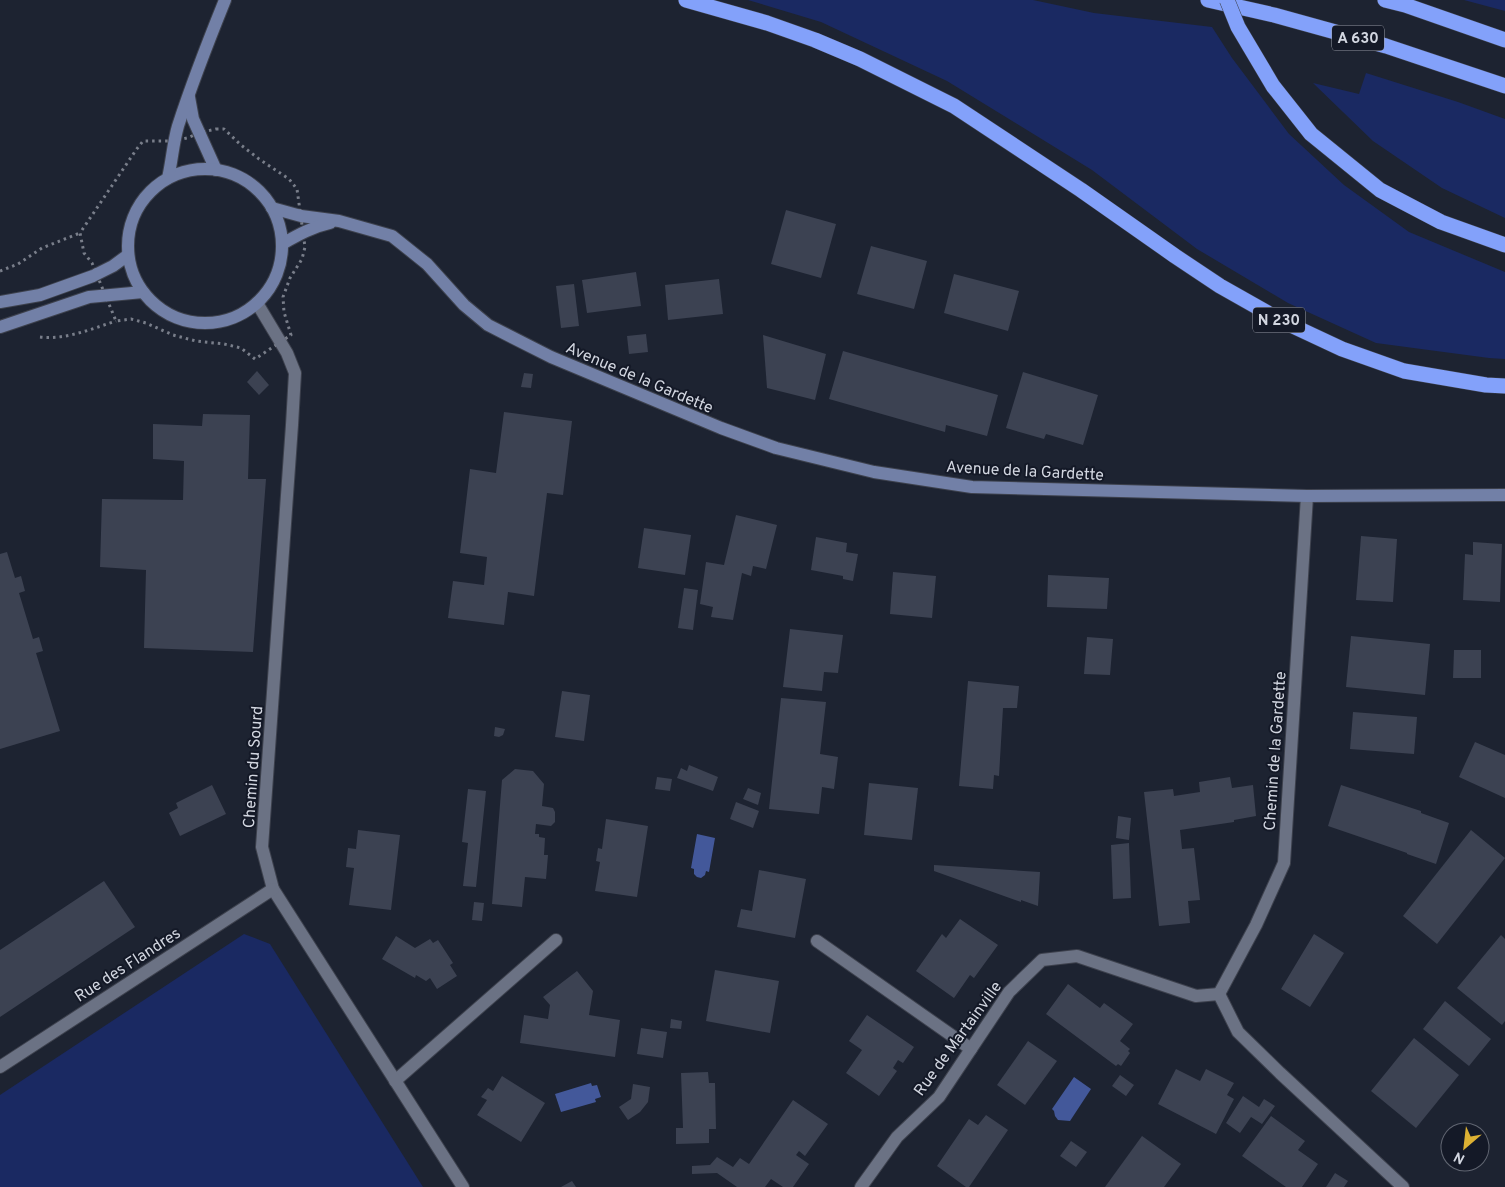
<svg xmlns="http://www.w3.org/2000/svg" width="1505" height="1187" viewBox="0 0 1505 1187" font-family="Overpass,sans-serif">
  <rect width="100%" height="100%" fill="#1d2331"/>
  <g fill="#1a2962">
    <polygon points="748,0 1033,0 1094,13 1212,27 1232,58 1289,134 1344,185 1409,232 1505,272 1505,359 1489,358 1376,343 1288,303 1197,249 1092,170 947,81 821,22"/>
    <polygon points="1464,0 1505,0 1505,11"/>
    <polygon points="1366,73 1458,102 1505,119 1505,218 1442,188 1373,141 1313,83 1359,94"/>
    <polygon points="244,934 270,944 423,1187 0,1187 0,1095"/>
  </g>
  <g fill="#43589a">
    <polygon points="697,834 715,838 709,872 706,871 705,875 701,878 697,877 694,874 694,869 691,868"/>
    <polygon points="1074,1077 1091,1089 1070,1121 1058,1120 1055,1116 1054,1111 1052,1109"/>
    <polygon points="591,1083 592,1086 597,1085 601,1097 595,1099 596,1102 561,1112 555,1094"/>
  </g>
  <g fill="#3c4252">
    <polygon points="786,210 836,224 821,278 771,264"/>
    <polygon points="871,246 927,261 914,309 857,294"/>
    <polygon points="636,272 641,306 587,313 582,280"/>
    <polygon points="954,274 1019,291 1008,331 944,313"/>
    <polygon points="719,279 723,314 668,320 665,285"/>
    <polygon points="574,284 579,326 561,328 556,286"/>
    <polygon points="646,334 648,352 629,354 627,336"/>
    <polygon points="763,335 826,354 815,400 767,388"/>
    <polygon points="843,351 998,395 987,436 946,425 945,432 829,399"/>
    <polygon points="257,371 269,385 259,395 247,382"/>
    <polygon points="1023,372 1098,395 1083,445 1046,434 1044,439 1006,428"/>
    <polygon points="524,373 533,374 531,388 521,387"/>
    <polygon points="504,412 572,421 563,495 547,493 534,596 508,592 504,625 448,618 453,581 484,585 487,557 460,553 470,469 496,473"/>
    <polygon points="203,414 250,415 248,479 266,479 253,652 144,648 146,570 100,567 102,499 183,500 184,461 153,459 153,424 202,426"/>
    <polygon points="736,515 777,525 766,569 753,566 751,576 742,573 733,620 711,617 713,607 700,604 706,562 724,565"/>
    <polygon points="644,528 691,535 685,575 638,568"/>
    <polygon points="1361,536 1397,539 1393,602 1356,600"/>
    <polygon points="816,537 847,543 846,552 858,554 853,581 843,579 843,576 811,570"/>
    <polygon points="1473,542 1502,544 1500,602 1463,600 1465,554 1473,555"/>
    <polygon points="7,552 15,578 21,576 25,591 19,593 33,639 39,637 43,651 36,653 60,731 0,749 0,554"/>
    <polygon points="893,572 936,576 932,618 890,614"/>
    <polygon points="1048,575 1109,578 1107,609 1047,607"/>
    <polygon points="684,588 698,590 693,630 678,628"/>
    <polygon points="790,629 843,635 838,673 824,672 822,691 783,687"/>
    <polygon points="1351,636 1430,644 1425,695 1346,687"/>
    <polygon points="1087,637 1113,639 1110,675 1084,674"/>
    <polygon points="1454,650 1481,650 1481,678 1453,678"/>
    <polygon points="968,681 1019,686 1017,708 1003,708 999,776 994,775 993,789 959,786"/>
    <polygon points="562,691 590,695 584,741 555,737"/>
    <polygon points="781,698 826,702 820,754 838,757 834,789 822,787 819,814 769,809"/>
    <polygon points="1353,712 1417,717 1414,754 1350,749"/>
    <polygon points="495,727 505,729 503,735 499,737 494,736"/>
    <polygon points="1475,742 1505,755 1505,798 1459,777"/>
    <polygon points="689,765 718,777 713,791 677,778 681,768 687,771"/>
    <polygon points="515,769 533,771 544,784 542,806 553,808 555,812 555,822 551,826 536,824 535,834 539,834 539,837 545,838 544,855 548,855 546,879 525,877 522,907 492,904 502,780"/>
    <polygon points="657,777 672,779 670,791 655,789"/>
    <polygon points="1230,777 1232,788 1253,785 1256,816 1234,820 1234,822 1180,830 1182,849 1194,848 1200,900 1188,901 1190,923 1159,926 1144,792 1173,789 1174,796 1200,792 1199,782"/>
    <polygon points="869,783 918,788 912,840 864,835"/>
    <polygon points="212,785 226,814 180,836 169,813 178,808 176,803"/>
    <polygon points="1341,785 1421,811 1421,813 1449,823 1436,864 1407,854 1407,853 1328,826"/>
    <polygon points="748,788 761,793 758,805 743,799"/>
    <polygon points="468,789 486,791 476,887 463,886 468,843 462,842"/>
    <polygon points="736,802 759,811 753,828 730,819"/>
    <polygon points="1118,816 1131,818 1129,840 1116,838"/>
    <polygon points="606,819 648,826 637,897 595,891 600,862 596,861 598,848 602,849"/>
    <polygon points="358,830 400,835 391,910 349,905 354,868 346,867 348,848 356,849"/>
    <polygon points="1471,830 1505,858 1437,944 1403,916"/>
    <polygon points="1129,843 1131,898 1113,899 1111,845"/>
    <polygon points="934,865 1040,872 1038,906 1021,900 1021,902 934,871"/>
    <polygon points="759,870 806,879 795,938 737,927 741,909 752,911"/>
    <polygon points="104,881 135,927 0,1017 0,950"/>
    <polygon points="474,902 484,903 482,921 472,920"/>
    <polygon points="960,919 998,945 974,978 970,975 954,998 916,971 942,934 946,938"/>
    <polygon points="1314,934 1344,953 1310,1007 1281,989"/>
    <polygon points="1501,935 1505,939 1505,1021 1502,1025 1457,988"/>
    <polygon points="396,936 415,948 430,939 433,943 438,940 453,963 450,965 457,976 437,989 430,978 426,981 416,975 415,978 382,959"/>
    <polygon points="715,970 779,981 770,1033 706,1021"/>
    <polygon points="577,971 593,991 589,1015 620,1020 615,1057 520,1043 524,1015 548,1019 550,1005 543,997"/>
    <polygon points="1068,984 1100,1008 1104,1003 1133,1024 1120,1041 1130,1049 1128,1051 1130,1053 1121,1066 1118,1064 1116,1066 1046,1014"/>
    <polygon points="1445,1001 1491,1039 1469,1066 1423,1029"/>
    <polygon points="867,1015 914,1047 903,1063 898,1060 893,1068 897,1071 879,1096 846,1073 862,1050 849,1041"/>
    <polygon points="671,1019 682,1021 681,1029 670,1028"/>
    <polygon points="641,1028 667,1032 663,1058 637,1054"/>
    <polygon points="1414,1038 1459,1075 1416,1128 1371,1091"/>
    <polygon points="1028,1041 1057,1061 1025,1105 997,1085"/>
    <polygon points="1176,1069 1200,1081 1206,1069 1234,1083 1227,1095 1234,1099 1216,1134 1158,1104"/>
    <polygon points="708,1072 709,1083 715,1083 716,1129 709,1129 709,1143 676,1144 676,1128 683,1128 681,1073"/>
    <polygon points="1120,1075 1134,1085 1126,1096 1112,1086"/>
    <polygon points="502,1076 545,1103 521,1142 477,1115 487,1100 481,1097 488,1088 493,1091"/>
    <polygon points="633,1084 650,1087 648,1102 640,1112 628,1120 619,1107 631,1099"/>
    <polygon points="1243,1096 1259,1107 1264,1099 1275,1106 1262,1124 1251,1117 1240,1133 1226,1123"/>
    <polygon points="793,1100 828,1124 805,1156 799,1151 796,1155 809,1164 793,1187 783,1187 771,1179 765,1187 737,1187 717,1173 692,1174 692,1166 710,1165 717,1157 733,1167 740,1158 749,1164"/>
    <polygon points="986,1115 1008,1130 969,1187 966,1187 937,1166 969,1119 978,1125"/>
    <polygon points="1271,1116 1305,1141 1298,1150 1318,1164 1302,1187 1286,1187 1242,1156"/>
    <polygon points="1142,1136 1181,1164 1164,1187 1105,1187"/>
    <polygon points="1071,1141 1087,1152 1076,1167 1060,1156"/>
    <polygon points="1335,1173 1348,1181 1344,1187 1326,1187"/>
    <polygon points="572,1181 576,1187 561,1187"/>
  </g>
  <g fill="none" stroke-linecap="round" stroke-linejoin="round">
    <defs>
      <polyline id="lane" points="395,1081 556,940"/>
      <g id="street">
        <polyline points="257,303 287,353 295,373 292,425 262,847 273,889 463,1187"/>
        <polyline points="817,941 971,1049"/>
        <polyline points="1219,994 1256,925 1284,863 1307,496"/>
        <polyline points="1219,994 1238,1032 1280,1073 1403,1187"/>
        <polyline points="0,1067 273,889"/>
        <polyline points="861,1187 897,1137 939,1097 1009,992 1042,960 1077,956 1196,996 1219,994"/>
      </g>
      <g id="secondary">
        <polyline points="189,97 193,119 216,170"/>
        <circle cx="205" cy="246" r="77"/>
        <path d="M168,178C172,161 173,143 178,126C192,83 208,42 225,0"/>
        <polyline points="272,208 301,216 339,221 392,236 427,264 464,305 488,325 551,357 721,428 776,448 874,472 972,487 1307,496 1505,495"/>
        <path d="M282,244C298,235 312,227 330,223"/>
        <polyline points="0,302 40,295 93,276 113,266 128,255"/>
        <polyline points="0,327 89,297 143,292"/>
      </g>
      <g id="highway">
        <polyline points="686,0 767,23 815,40 860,59 954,106 1081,190 1175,256 1220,286 1280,320 1342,349 1404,371 1486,385 1505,386"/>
        <polyline points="1208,0 1274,15 1386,46 1505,86"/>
        <polyline points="1385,0 1405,5 1505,40"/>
        <polyline points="1273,86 1311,134 1380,190 1441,222 1505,245"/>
      </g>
    </defs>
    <use href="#lane" stroke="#3d414d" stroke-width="14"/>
    <use href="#street" stroke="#3d414d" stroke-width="14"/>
    <use href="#secondary" stroke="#3d414d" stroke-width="14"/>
    <use href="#highway" stroke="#3d414d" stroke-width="16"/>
    <g stroke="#797e8a" stroke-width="3" stroke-dasharray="2.5 4" stroke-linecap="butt">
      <polygon points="216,129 224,129 241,145 259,159 289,179 297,189 305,247 302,259 290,278 283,297 284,312 291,335 255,359 241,348 224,344 196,341 173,335 146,323 131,319 116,321 92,263 84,253 80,233 136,150 143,141 174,141 187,138 199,133"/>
      <polyline points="0,271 18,264 42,248 80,233"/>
      <path d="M40,337C66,340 91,329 116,321"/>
    </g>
    <use href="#lane" stroke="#6b7284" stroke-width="12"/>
    <use href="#street" stroke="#6b7284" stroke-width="12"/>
    <use href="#secondary" stroke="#7280a7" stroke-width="12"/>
    <use href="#highway" stroke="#83a1fa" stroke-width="15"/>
    <defs>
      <polyline id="highway-bridge" points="1227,0 1238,27 1273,86"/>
    </defs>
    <use href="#highway-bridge" stroke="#3d414d" stroke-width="16" stroke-linecap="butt"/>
    <use href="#highway-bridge" stroke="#83a1fa" stroke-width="15"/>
  </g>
  <g text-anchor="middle" stroke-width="4" stroke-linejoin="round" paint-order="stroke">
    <g fill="#141927" stroke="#999da8" stroke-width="1">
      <rect x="1332" y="25.5" width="52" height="25" rx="4"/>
      <rect x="1253" y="307.5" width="52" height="25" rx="4"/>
    </g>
    <g font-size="15" font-weight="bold" fill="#d2d6e0">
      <text x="1358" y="43">A 630</text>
      <text x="1279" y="325">N 230</text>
    </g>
    <g font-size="16" fill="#d2d6e0" stroke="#141927">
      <text transform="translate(640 377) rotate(23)" y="6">Avenue de la Gardette</text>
      <text transform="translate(1025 470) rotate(3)" y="6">Avenue de la Gardette</text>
      <text transform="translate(1274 751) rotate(-86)" y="6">Chemin de la Gardette</text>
      <text transform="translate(252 767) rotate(-86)" y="6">Chemin du Sourd</text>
      <text transform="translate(127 964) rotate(-33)" y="6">Rue des Flandres</text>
      <text transform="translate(957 1038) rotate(-54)" y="6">Rue de Martainville</text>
    </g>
  </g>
  <g transform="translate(1465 1147) rotate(208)"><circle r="24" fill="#141927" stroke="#606571"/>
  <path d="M0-4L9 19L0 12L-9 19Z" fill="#ddb133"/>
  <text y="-8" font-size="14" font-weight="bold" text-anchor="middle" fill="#d2d6e0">N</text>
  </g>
</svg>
